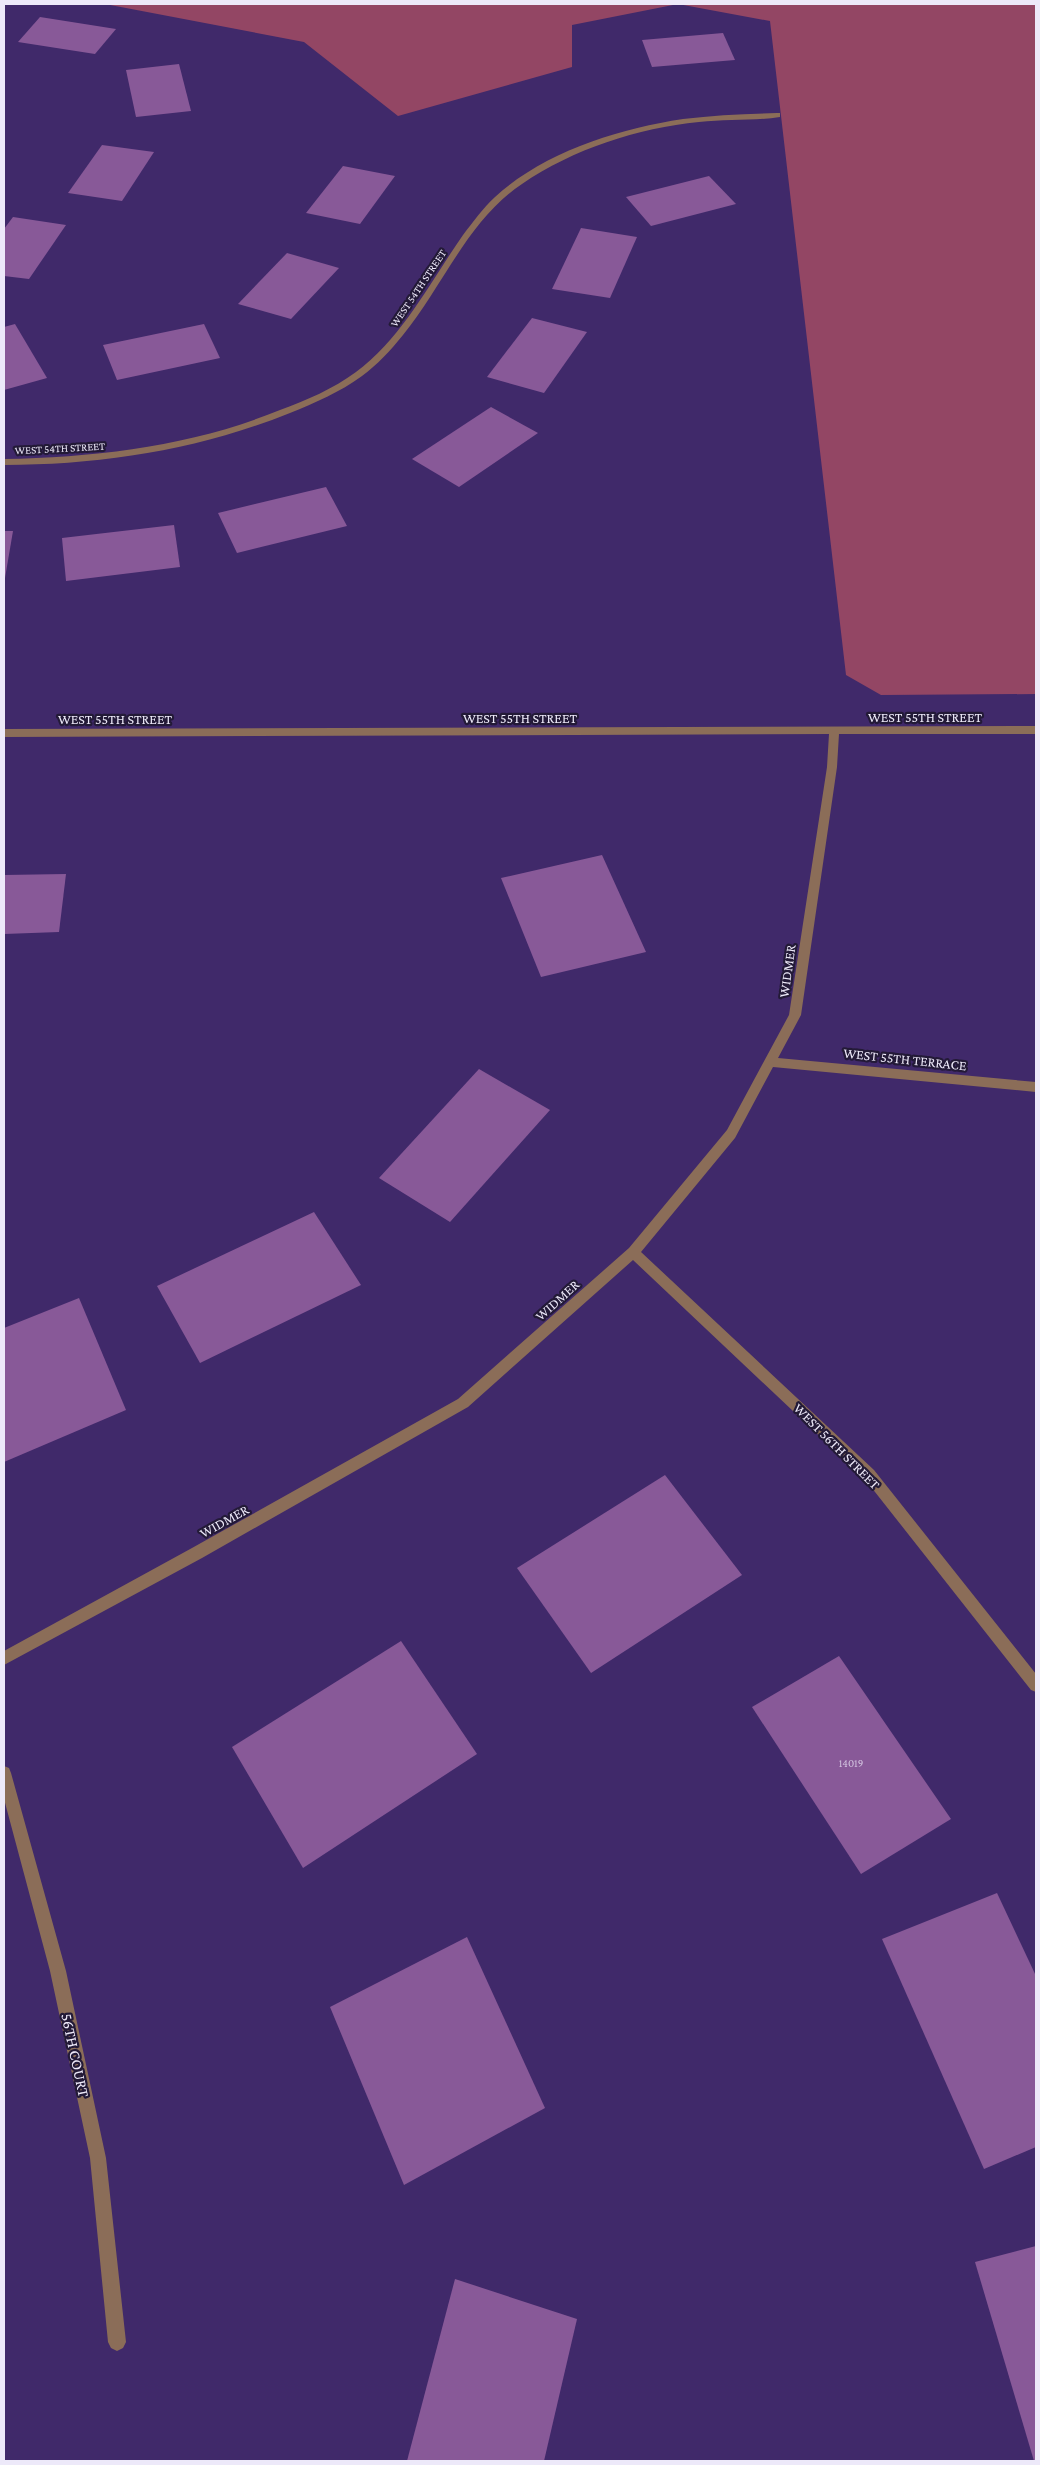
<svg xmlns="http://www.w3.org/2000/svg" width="1040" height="2465" viewBox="0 0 1040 2465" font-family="'Crimson Pro',serif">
  <rect width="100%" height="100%" fill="#40296a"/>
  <polygon fill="#934664" points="105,4 1036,4 1036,694 881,695 846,675 770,21 678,4 572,25 572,67 398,116 304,42"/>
  <g fill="#885998">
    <polygon points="40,17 116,29 95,54 18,42"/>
    <polygon points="723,33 735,60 652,67 642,40"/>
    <polygon points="179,64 191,111 136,117 126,70"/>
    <polygon points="102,145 154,152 122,201 68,193"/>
    <polygon points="343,166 395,176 360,224 306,213"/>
    <polygon points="709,176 736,204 651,226 626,197"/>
    <polygon points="13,217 66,225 29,279 4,276 4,229"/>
    <polygon points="581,228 637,237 610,298 552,289"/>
    <polygon points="287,253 339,268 291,319 238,304"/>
    <polygon points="532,318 587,332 544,393 487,377"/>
    <polygon points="15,324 47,378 4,390 4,327"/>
    <polygon points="204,324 220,358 117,380 103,345"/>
    <polygon points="491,407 538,433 459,487 412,459"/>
    <polygon points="326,487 347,526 237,553 218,513"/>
    <polygon points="174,525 180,567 66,581 62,538"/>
    <polygon points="4,531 13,531 5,578 4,578"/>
    <polygon points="602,855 646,952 541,977 501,878"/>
    <polygon points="66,874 59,932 4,934 4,875"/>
    <polygon points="479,1069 550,1110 450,1222 379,1178"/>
    <polygon points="314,1212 361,1285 200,1363 157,1286"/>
    <polygon points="79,1298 126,1410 4,1462 4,1328"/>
    <polygon points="665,1475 742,1575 591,1673 517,1568"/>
    <polygon points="401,1641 477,1754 303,1868 232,1747"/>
    <polygon points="839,1656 951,1819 861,1874 752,1707"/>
    <polygon points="997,1893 1036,1976 1036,2147 984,2169 882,1939"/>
    <polygon points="467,1937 545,2108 404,2185 330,2007"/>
    <polygon points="1036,2246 1036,2461 1034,2461 975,2262"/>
    <polygon points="455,2279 577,2319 544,2461 407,2461"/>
  </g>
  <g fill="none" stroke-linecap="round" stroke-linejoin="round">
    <g fill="#8b6d58" fill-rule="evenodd">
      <path d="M777,113H780V117C754,121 726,119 699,122C638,128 573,149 522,184C468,220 443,286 403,335C391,350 377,365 362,376C340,392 315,403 290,413C198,450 102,465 4,465V459C99,457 192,446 280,410C307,400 333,389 356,372C403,337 430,282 463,235C473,222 483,208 495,197C544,152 618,129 683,119C714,115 746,114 777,113Z"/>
      <polygon points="1036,726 1036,734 839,734 837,767 801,1015 778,1058 1036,1082 1036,1092 773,1067 735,1138 641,1252 874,1470 1036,1674 1036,1692 1031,1690 864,1478 633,1260 468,1407 202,1558 4,1665 4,1651 192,1548 458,1399 629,1248 727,1130 789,1015 827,767 829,734 4,737 4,729"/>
      <polygon points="4,1766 9,1768 11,1773 66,1971 106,2158 126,2342 123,2348 117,2351 111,2348 108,2342 90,2158 50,1971 4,1799"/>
    </g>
  </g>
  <g text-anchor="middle" stroke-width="4.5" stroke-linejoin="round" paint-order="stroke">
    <g font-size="11" fill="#ede9f9" stroke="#231a37">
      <text transform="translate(418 288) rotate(-56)" y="4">WEST 54TH STREET</text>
      <text transform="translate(60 448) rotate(-3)" y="4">WEST 54TH STREET</text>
    </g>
    <g font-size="11" fill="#d4c5e1">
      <text x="851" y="1767">14019</text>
    </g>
    <g font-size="14" fill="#ede9f9" stroke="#231a37">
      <text x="925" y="722">WEST 55TH STREET</text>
      <text x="520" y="723">WEST 55TH STREET</text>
      <text x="115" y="724">WEST 55TH STREET</text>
      <text transform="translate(787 971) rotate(-82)" y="5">WIDMER</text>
      <text transform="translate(905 1059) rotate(6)" y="5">WEST 55TH TERRACE</text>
      <text transform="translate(557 1300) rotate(-42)" y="5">WIDMER</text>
      <text transform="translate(837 1446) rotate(45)" y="5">WEST 56TH STREET</text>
      <text transform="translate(224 1521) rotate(-29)" y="5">WIDMER</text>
    </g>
    <g font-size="16" fill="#ede9f9" stroke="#231a37">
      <text transform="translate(76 2055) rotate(78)" y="6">56TH COURT</text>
    </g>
  </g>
  <rect width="1040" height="2465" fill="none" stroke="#ede9f9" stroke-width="10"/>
</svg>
